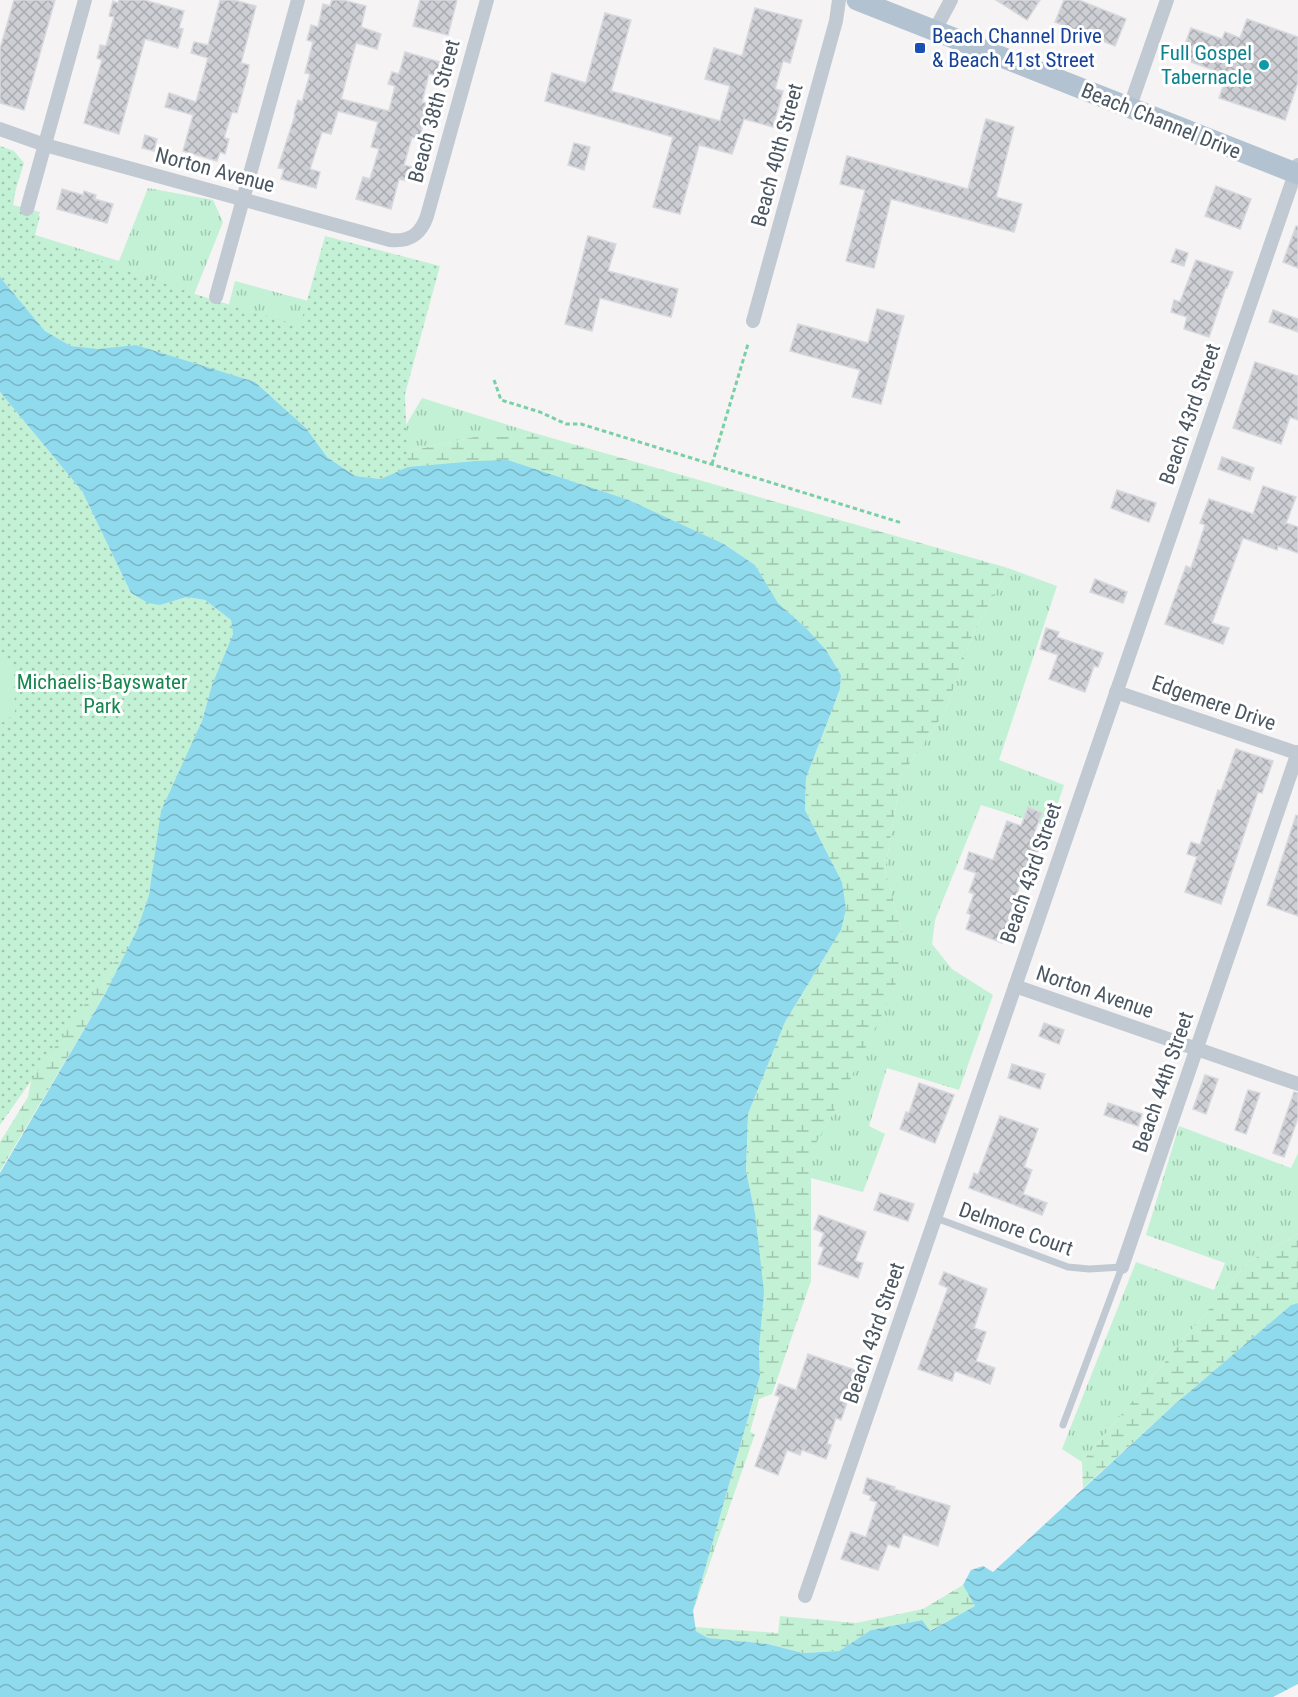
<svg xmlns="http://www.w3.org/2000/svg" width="1298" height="1697" viewBox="0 0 1298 1697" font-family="'Roboto Condensed',sans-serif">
  <defs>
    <pattern id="grass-tufts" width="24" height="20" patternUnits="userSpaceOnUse" patternTransform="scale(1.5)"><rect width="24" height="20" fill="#c3f1d5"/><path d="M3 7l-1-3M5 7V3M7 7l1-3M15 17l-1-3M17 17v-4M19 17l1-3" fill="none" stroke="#a0c6b0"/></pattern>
    <pattern id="wetland-marsh" width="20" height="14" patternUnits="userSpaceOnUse" patternTransform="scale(1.5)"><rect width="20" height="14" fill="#c3f1d5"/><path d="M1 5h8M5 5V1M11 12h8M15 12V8" fill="none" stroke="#a0c6b0"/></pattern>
    <pattern id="park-dots" width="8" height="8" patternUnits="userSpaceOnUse" patternTransform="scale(1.5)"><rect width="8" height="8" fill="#c3f1d5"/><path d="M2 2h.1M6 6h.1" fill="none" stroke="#a0c6b0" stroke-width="1.8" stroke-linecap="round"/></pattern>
    <pattern id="water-waves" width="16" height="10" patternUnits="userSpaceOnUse" patternTransform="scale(1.5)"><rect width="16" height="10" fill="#90daee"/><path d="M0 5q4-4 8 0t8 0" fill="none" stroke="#78b4c4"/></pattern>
    <pattern id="building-cross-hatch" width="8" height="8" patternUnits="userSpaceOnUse" patternTransform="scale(1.5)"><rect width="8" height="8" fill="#cdcfd5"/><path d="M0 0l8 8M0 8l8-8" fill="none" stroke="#a8abb0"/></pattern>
  </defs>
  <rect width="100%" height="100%" fill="#f5f3f3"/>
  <g fill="url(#grass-tufts)">
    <polygon points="148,188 213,200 223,222 193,297 228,308 235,281 312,302 399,437 422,398 534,433 521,437 474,437 387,456 8,240 13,205 40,212 32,234 119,261"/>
    <polygon points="1008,568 1057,586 999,760 1064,785 1050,827 981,805 935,920 932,944 952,969 993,995 959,1090 887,1068 869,1126 885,1134 863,1192 811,1178 810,1152 836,1108 903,935 885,870 901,776 945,712 972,636"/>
    <polygon points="1179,1126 1291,1168 1298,1153 1298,1234 1248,1262 1082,1462 1062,1449 1136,1262 1214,1290 1225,1263 1146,1235"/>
  </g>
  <g fill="url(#wetland-marsh)">
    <polygon points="0,151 19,167 8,240 240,365 387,456 474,437 521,437 534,433 1008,568 972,636 945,712 901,776 885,870 903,935 895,988 836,1108 811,1152 811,1281 772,1394 759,1399 750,1432 755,1434 693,1611 760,1376 755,1213 746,1171 748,1114 785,1022 841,930 842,882 805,810 806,778 840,689 841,675 826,650 807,629 778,603 755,565 724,544 629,500 508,460 381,479 255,382 136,345 0,277"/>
    <polygon points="220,665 212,685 137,930 105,994 0,1171 0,1142 28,1097 45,1009"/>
    <polygon points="1298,1234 1298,1303 1291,1305 1175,1404 1083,1488 1082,1462 1248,1262"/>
    <polygon points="963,1585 975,1606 929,1631 921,1620 871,1630 839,1651 803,1653 768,1644 708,1638 696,1631 695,1627 778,1633 780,1616 856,1623 923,1609"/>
  </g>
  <g fill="url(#park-dots)">
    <polygon points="0,146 14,151 24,163 10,208 40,216 34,239 198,295 300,326 325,236 440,266 405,394 408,467 381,479 355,476 327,457 306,428 255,382 136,345 98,350 71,346 45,331 0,277"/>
    <polygon points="0,392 82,491 131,593 160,605 187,597 205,600 231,620 233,634 212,685 202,721 161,811 149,895 137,930 0,1125"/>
  </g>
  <polygon fill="#c3f1d5" points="0,652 14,670 15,714 0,724"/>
  <polygon fill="url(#water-waves)" points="0,277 45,331 71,346 98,349 136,345 255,382 306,428 327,457 355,476 381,479 408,467 476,461 508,460 629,500 724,544 755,565 778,603 807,629 826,650 841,675 840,689 806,778 805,810 842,882 846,909 841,930 785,1022 748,1114 746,1171 755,1213 764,1292 759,1348 760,1376 693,1611 696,1631 708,1638 768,1644 803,1653 839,1651 871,1630 922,1620 930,1631 975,1606 963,1585 971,1570 983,1566 993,1572 1175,1404 1291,1305 1298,1303 1298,1684 1273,1697 0,1697 0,1173 105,994 137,930 149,895 161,811 202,721 212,685 233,634 231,620 205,600 187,597 160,605 148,603 131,593 82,491 0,392"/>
  <g fill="url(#building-cross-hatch)" stroke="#d7d9de" stroke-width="1.5">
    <polygon points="14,0 55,0 24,110 0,103 0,49"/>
    <polygon points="119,0 144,0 184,11 179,28 183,29 178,48 145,39 119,134 84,123 102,60 97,58 99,51 100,45 106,46 114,17 109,16 113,1 118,3"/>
    <polygon points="220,0 234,0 256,6 241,63 249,65 248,72 237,113 232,112 224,138 229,139 225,154 220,152 217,161 183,151 193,115 165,107 169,93 196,102 208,58 191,53 194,42 208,45"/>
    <polygon points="332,0 343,0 366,6 361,27 381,34 377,49 356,43 341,99 389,111 395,86 388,84 392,72 399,74 405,52 440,62 436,76 429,74 422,102 429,104 423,125 419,140 412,137 404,165 412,167 408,181 399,179 391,209 356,199 363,177 370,179 379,149 371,147 378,122 338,111 331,134 322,132 310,169 320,172 316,188 281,179 284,169 278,168 295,115 294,114 298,100 302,102 310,74 305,73 313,42 307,40 311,25 318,27 323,4 330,6"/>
    <polygon points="420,0 457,0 448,35 413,26"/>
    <polygon points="996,0 1040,0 1027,20"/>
    <polygon points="1064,0 1079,0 1126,19 1115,46 1055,22"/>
    <polygon points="755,8 802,20 790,63 783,61 775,89 783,91 773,127 744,119 732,154 699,145 680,214 653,207 673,137 545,101 552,73 586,83 605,13 631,20 611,91 720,121 730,86 705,79 714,48 742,56"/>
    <polygon points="1247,19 1298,37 1298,82 1285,120 1219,98 1227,75 1180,58 1191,28 1222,39 1225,32 1240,38"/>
    <polygon points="986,119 1014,127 996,197 1022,204 1014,232 891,199 874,268 846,261 865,190 840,184 847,156 968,189"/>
    <polygon points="145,135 157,139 154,151 142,148"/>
    <polygon points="574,143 590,147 584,170 568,165"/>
    <polygon points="1216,186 1251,199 1240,229 1205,216"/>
    <polygon points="62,189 83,195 84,191 96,195 95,199 113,204 107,223 57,209"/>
    <polygon points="1296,226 1298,226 1298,268 1283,262"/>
    <polygon points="588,236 616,244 608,271 678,289 671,317 600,298 592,331 565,324"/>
    <polygon points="1176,249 1188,253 1184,266 1171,262"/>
    <polygon points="1196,260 1233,272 1227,288 1226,287 1209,337 1184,329 1187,317 1171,312 1174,300 1180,302"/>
    <polygon points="877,309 904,316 881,404 852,397 860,370 790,351 798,324 868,343"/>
    <polygon points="1273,310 1298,319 1298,332 1269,322"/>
    <polygon points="1255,362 1298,376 1298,420 1290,417 1281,444 1233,428"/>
    <polygon points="1222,457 1254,468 1250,480 1218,469"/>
    <polygon points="1263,486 1296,497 1286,523 1298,527 1298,553 1278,546 1277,550 1243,538 1212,623 1229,628 1223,644 1165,624 1186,566 1191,568 1205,525 1200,523 1209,499 1253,514"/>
    <polygon points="1117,490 1156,503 1149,522 1111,508"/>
    <polygon points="1095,579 1127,592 1123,603 1090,592"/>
    <polygon points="1046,628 1059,632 1057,637 1103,653 1098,667 1094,666 1085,692 1049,679 1058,655 1040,649"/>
    <polygon points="1236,749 1273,761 1262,793 1258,792 1221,904 1185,892 1197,857 1187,854 1191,842 1200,845 1218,790 1221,791"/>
    <polygon points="1028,807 1042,813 1035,831 1044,834 1033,865 1029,864 1022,885 1020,884 1010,914 1013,915 1002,943 966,929 971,915 967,913 974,894 969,892 976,873 964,869 969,852 993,860 1007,821 1021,826"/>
    <polygon points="1296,815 1298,816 1298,916 1267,905"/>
    <polygon points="1044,1023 1064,1030 1059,1044 1039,1036"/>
    <polygon points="1012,1064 1045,1074 1040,1089 1008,1078"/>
    <polygon points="1205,1075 1218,1079 1206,1114 1193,1109"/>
    <polygon points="919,1083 954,1095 935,1143 900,1129 906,1112 909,1113"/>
    <polygon points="1248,1090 1260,1093 1246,1134 1235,1130"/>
    <polygon points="1294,1092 1298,1093 1298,1118 1284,1157 1273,1153"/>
    <polygon points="1108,1103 1142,1114 1138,1126 1104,1115"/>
    <polygon points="1000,1116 1038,1129 1024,1167 1032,1170 1023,1194 1047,1203 1042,1215 969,1188 974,1173 978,1175"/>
    <polygon points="880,1193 914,1204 908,1221 874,1210"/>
    <polygon points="819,1215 866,1232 855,1261 863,1263 858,1278 818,1264 824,1247 819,1246 824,1233 814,1229"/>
    <polygon points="944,1272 987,1289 974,1328 986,1332 976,1361 995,1368 990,1384 955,1371 952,1381 918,1369 948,1288 939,1284"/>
    <polygon points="808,1354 858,1371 841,1420 836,1418 827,1444 831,1445 826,1459 802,1450 800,1455 787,1450 778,1475 755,1466 780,1397 775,1395 779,1384 796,1390"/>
    <polygon points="867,1478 895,1487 894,1489 950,1506 938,1546 903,1534 899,1548 888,1544 878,1570 841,1559 851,1532 866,1537 877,1502 870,1500 871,1496 863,1493"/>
  </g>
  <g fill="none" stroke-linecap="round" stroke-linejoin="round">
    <g stroke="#7ad0a6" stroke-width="3" stroke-dasharray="4.5 3" stroke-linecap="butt">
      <polyline points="494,380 501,400 540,412 566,424 581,424 902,523"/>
      <polyline points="712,464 748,344"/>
    </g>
    <polyline stroke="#c1cad2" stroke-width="7" points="936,1218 1068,1267 1089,1269 1122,1267 1063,1425"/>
    <g stroke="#c1cad2" stroke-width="14">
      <polyline points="935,30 951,0"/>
      <polyline points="1129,109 1167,0"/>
      <path d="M0,129L45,145L390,240C410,242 421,234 427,216L487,0"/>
      <polyline points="27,209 85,0"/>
      <polyline points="216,297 298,0"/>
      <polyline points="753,321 836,21 839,0"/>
      <polyline points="1116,692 1297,753"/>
      <polyline points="1015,986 1298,1084"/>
      <polyline points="1122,1267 1298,752"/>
      <polyline points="805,1596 1298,165"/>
    </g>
    <polyline stroke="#b3c2d1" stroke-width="21" points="857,0 1298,174"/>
  </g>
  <rect fill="#1a4fb4" stroke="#fff" stroke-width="2" x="914" y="42" width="12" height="12" rx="3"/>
  <circle fill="#0f9aa8" stroke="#fff" stroke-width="2" cx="1264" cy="65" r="6"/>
  <g text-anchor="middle" stroke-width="6" stroke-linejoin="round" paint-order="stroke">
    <g font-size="21" fill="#164399" stroke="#fff" text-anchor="start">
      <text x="932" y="43">Beach Channel Drive<tspan x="932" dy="24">&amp; Beach 41st Street</tspan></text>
    </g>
    <g font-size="21" fill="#0d838f" stroke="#fff" text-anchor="end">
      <text x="1252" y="60">Full Gospel<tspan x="1252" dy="24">Tabernacle</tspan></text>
    </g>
    <g font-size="21" fill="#4a5661" stroke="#fff">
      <text transform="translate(434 111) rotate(-75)" y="7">Beach 38th Street</text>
      <text transform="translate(1161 121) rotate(22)" y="7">Beach Channel Drive</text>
      <text transform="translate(777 155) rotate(-75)" y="7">Beach 40th Street</text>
      <text transform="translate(215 170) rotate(15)" y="7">Norton Avenue</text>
      <text transform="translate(1190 414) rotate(-71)" y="7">Beach 43rd Street</text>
      <text transform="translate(1214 703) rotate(19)" y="7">Edgemere Drive</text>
      <text transform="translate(1031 873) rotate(-71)" y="7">Beach 43rd Street</text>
      <text transform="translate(1095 992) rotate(19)" y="7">Norton Avenue</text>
      <text transform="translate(1163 1082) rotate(-71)" y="7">Beach 44th Street</text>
      <text transform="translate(1016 1229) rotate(20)" y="7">Delmore Court</text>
      <text transform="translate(874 1333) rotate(-71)" y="7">Beach 43rd Street</text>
    </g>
    <g font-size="21" fill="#17864f" stroke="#fff">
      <text x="102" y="689">Michaelis-Bayswater<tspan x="102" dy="24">Park</tspan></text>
    </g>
  </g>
</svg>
